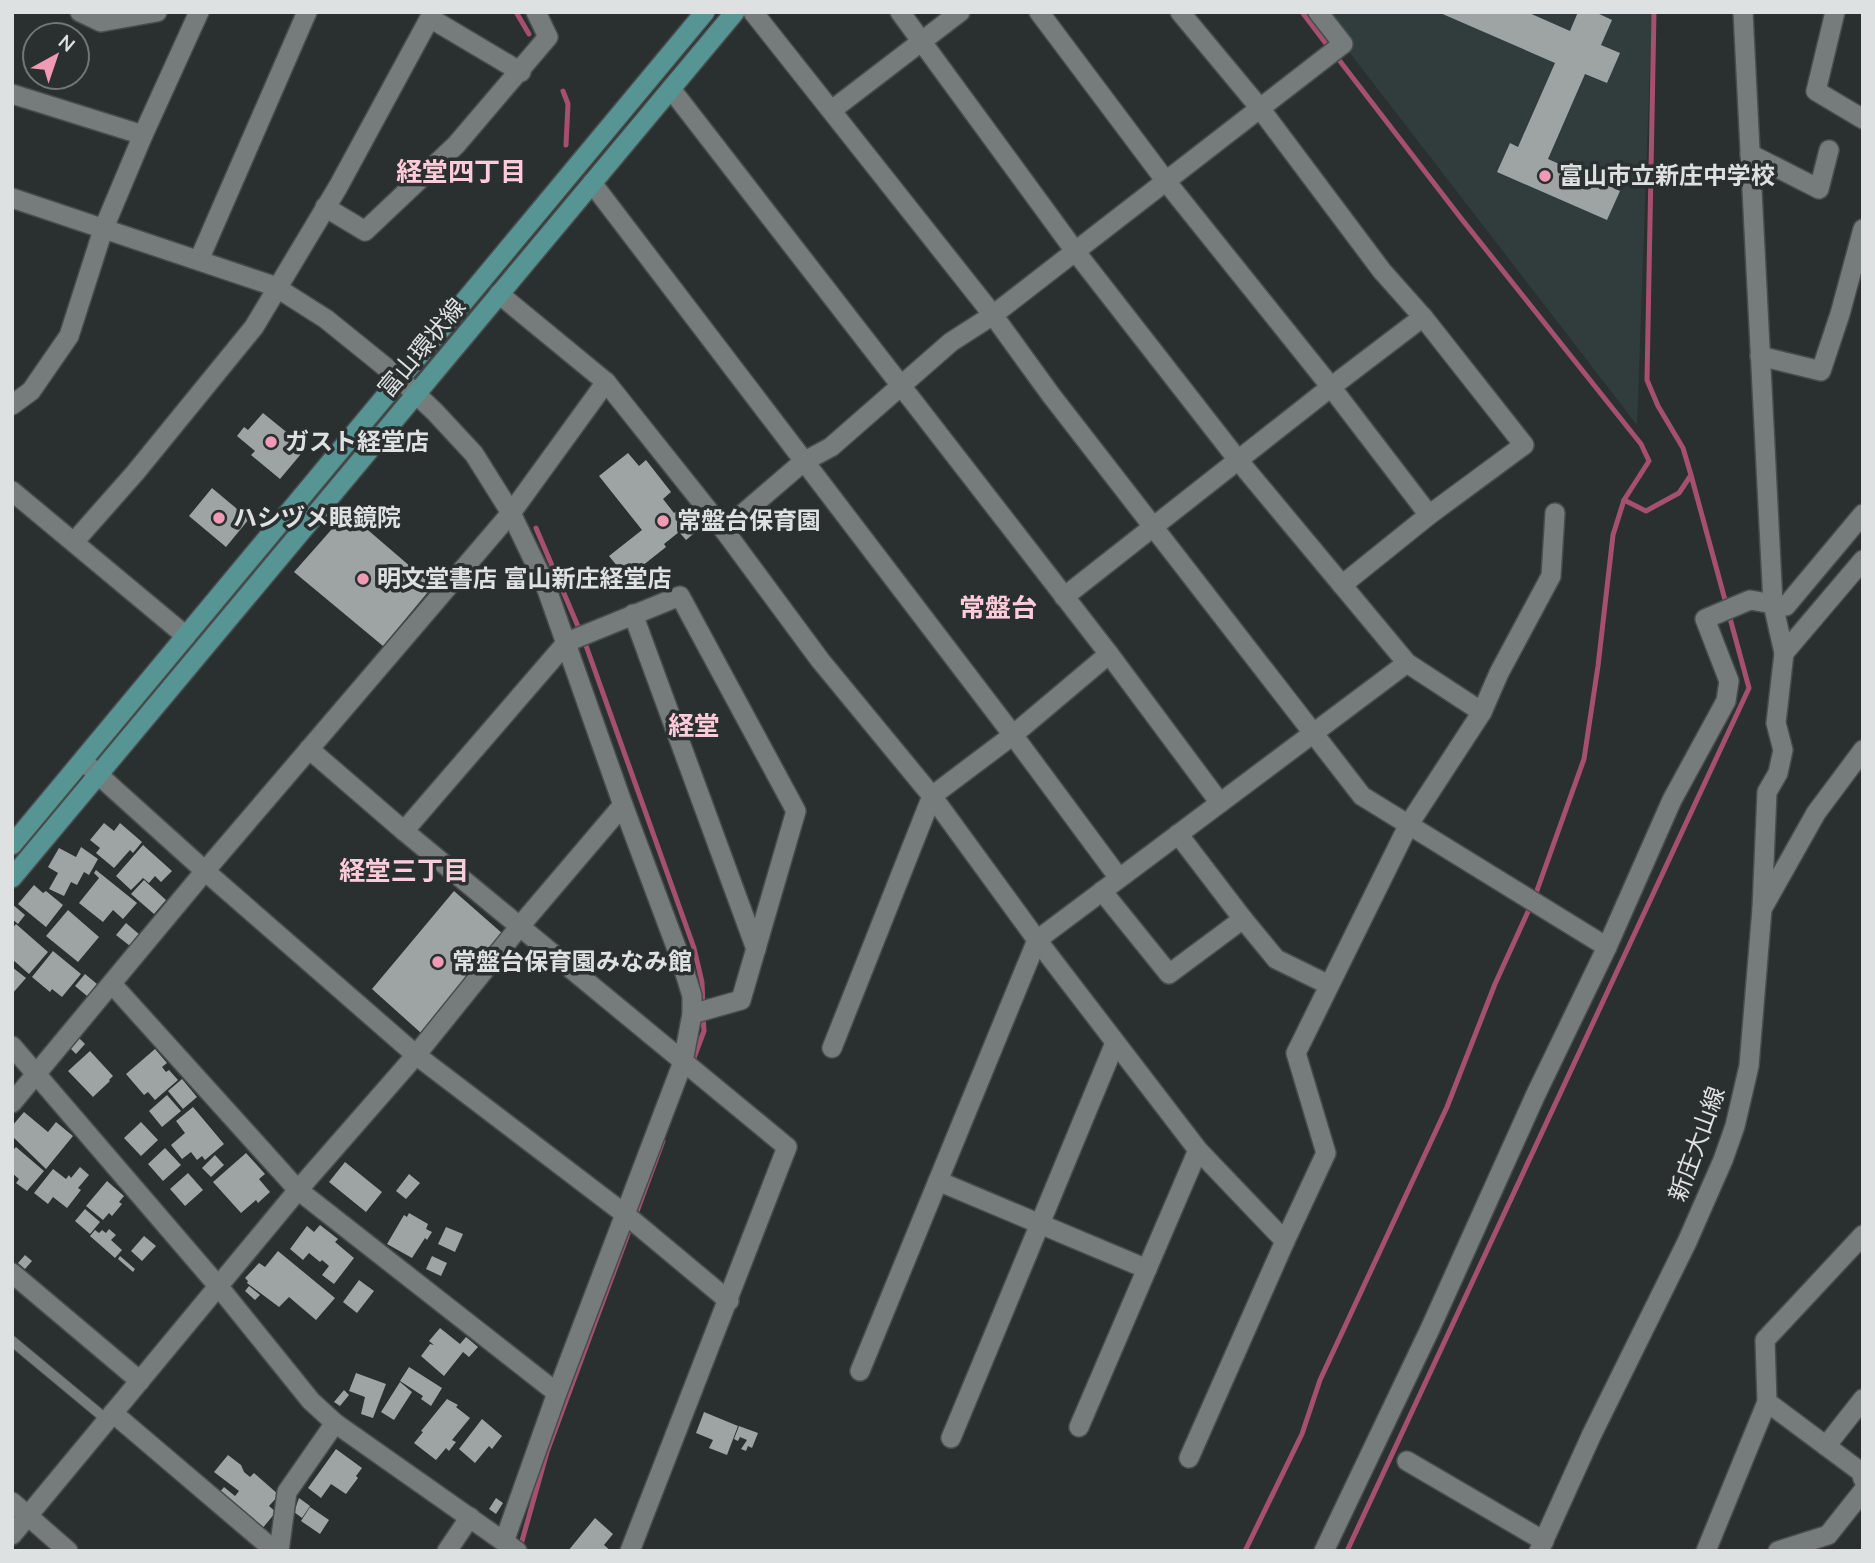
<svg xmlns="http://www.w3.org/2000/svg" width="1875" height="1563" viewBox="0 0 1875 1563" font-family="'Nunito Sans','Noto Sans JP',sans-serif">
  <rect width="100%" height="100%" fill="#2a2f2f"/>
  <polygon fill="#313d3d" points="1318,12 1652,12 1637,425 1343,44"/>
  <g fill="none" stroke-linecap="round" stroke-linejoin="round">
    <g stroke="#a5516e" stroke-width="5">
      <polyline points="516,12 529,34"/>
      <polyline points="1302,12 1330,49"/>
      <polyline points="1336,56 1460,217 1641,444 1649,461 1624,500 1613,535 1598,666 1584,759 1535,896"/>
      <polyline points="563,91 568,104 566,145"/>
      <polyline points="1624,500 1646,511 1679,493 1691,475 1683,448 1658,406 1647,380 1654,12"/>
      <polyline points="536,528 580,631"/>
      <polyline points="584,640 694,948 702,982 703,1006"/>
      <polyline points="692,1063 704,1031 703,1016"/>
      <polyline points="635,1217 663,1141"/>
      <polyline points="520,1548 547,1452 631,1226"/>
      <polyline points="1245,1551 1302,1434 1320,1380 1447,1107 1495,984 1531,905"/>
      <polyline points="1347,1551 1749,688 1691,475"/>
    </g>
  </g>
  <g fill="#9ea4a4">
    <polygon points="1438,12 1527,12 1570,31 1578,12 1595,12 1612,20 1601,45 1620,53 1607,83 1585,74 1548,159 1620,191 1607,220 1497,172 1510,143 1518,147 1555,63"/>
    <polygon points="263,413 306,448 280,479 251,455 255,451 237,436 244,427 248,430"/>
    <polygon points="628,453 639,466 646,460 671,492 663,499 674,513 680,508 698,530 686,540 679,532 664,544 666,547 627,578 609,556 642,530 599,476"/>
    <polygon points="212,488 249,519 226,547 189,516"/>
    <polygon points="347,512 433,586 383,646 294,572"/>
    <polygon points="104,823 114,831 120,823 142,842 133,853 130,850 114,868 96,853 100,848 90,840"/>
    <polygon points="143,845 172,871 161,882 155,876 149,883 143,878 131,890 116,876"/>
    <polygon points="81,847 98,859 89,875 84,872 77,885 71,882 64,896 49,889 58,873 48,867 59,848 76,857"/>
    <polygon points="96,870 137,903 123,919 113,910 103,922 79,903 99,878 94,873"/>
    <polygon points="144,880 166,900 154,914 131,894"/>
    <polygon points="34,885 43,893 46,891 63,905 46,927 18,904"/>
    <polygon points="454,891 503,934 421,1033 372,989"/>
    <polygon points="12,904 25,915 18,924 12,919"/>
    <polygon points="68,910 99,937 78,962 46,936"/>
    <polygon points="126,923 140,935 130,946 116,935"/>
    <polygon points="16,924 48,952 29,974 12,959 12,929"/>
    <polygon points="53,951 81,974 62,997 52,989 50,992 32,977"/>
    <polygon points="12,967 26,978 12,994"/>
    <polygon points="85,974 97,984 87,996 75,986"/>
    <polygon points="79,1038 85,1044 76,1054 70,1048"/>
    <polygon points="155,1049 167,1063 162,1067 166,1072 169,1070 178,1080 155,1100 148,1092 144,1095 126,1074"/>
    <polygon points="90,1051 113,1076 109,1080 110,1081 93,1097 68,1071"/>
    <polygon points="182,1079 197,1097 183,1109 168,1091"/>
    <polygon points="167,1095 181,1111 162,1127 149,1111"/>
    <polygon points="193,1107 224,1144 205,1160 202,1156 197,1160 191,1152 182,1159 171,1145 185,1133 176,1121"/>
    <polygon points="24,1112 48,1132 56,1122 73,1136 46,1169 12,1136 12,1126"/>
    <polygon points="141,1122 158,1140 141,1156 124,1138"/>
    <polygon points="16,1147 44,1171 27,1191 16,1183 19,1179 12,1173 12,1151"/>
    <polygon points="165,1148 181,1165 163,1181 148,1164"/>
    <polygon points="246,1153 265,1174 259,1179 270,1192 258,1203 256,1200 241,1213 213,1182"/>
    <polygon points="215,1155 224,1165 211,1177 202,1168"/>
    <polygon points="345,1162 382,1192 366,1212 329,1182"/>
    <polygon points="80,1167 89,1175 78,1188 81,1190 67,1208 53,1197 48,1204 34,1193 53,1169 66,1179 69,1175 71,1178"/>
    <polygon points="188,1173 203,1190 185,1206 170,1189"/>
    <polygon points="409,1174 420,1183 406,1199 396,1191"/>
    <polygon points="107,1181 124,1196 119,1202 122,1204 112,1216 109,1213 103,1220 86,1206"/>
    <polygon points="85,1209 100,1222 90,1234 75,1221"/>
    <polygon points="409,1213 428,1224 426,1229 432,1232 427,1240 425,1238 412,1258 387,1244 404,1215 407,1217"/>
    <polygon points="320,1225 338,1239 335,1242 354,1258 334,1284 322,1275 329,1266 322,1260 320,1262 309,1253 303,1260 290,1249 307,1226 314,1232"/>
    <polygon points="446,1227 463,1234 455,1252 438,1244"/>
    <polygon points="109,1229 116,1235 111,1240 122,1250 115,1258 90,1236 95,1230 99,1233 102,1230 106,1233"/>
    <polygon points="144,1236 156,1246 142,1261 131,1251"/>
    <polygon points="278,1251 335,1298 316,1320 289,1297 279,1307 247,1283 248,1281 245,1278 259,1263 265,1267"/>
    <polygon points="25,1255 32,1261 25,1269 18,1263"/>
    <polygon points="120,1256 135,1269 133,1272 118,1259"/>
    <polygon points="432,1256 447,1263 441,1276 426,1269"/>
    <polygon points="359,1280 374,1291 357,1313 343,1302"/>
    <polygon points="249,1286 260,1295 255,1300 245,1291"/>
    <polygon points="440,1328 460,1344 466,1337 478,1347 469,1357 463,1352 444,1376 421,1356 430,1344 434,1345 429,1341"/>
    <polygon points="409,1367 442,1388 431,1406 421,1399 423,1396 400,1381"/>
    <polygon points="356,1373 386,1384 373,1418 361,1414 365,1397 349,1391"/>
    <polygon points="400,1382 412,1392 394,1420 381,1412"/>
    <polygon points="344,1390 349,1395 340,1406 334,1402"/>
    <polygon points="447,1399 458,1405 456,1407 470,1418 452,1440 456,1442 449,1451 446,1448 436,1460 414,1443 423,1432 421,1431"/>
    <polygon points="704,1412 738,1426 727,1455 709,1448 713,1440 696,1433"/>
    <polygon points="482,1419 502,1436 492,1449 489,1446 475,1463 459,1449"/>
    <polygon points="739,1426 758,1433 752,1448 748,1446 746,1451 741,1449 747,1440 740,1437 738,1441 734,1439"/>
    <polygon points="336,1449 362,1468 356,1476 358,1478 346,1494 331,1484 321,1498 308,1488"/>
    <polygon points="228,1455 241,1465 244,1472 250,1477 254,1473 279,1495 269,1506 276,1512 261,1530 218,1494 224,1487 235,1496 239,1491 214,1472"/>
    <polygon points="299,1498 310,1506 302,1518 294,1512"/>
    <polygon points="496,1498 503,1503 496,1514 489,1509"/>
    <polygon points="310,1507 329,1520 320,1534 301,1521"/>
    <polygon points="595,1518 613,1534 604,1545 611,1551 568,1551"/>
  </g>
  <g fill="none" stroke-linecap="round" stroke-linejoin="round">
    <defs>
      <polyline id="service" points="12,1341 107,1420"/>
      <g id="minor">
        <polyline points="80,12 101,22 157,12"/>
        <polyline points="753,12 993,315 1051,395 1362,796 1607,947"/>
        <polyline points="900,12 1075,251 1238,460 1407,663 1482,712"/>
        <polyline points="1039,12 1165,180 1331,387 1429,515"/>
        <polyline points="1180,12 1259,107 1382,271 1423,317 1524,445 1429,515 1342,585"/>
        <polyline points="1743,12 1773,604 1784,653 1776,723 1783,750 1778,773 1767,792 1762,909"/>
        <polyline points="1835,12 1816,91 1863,119"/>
        <polyline points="430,18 521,72"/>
        <polyline points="671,89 1109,654 1220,803"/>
        <polyline points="12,94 143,135"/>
        <polyline points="832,110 960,12"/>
        <polyline points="1750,154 1819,189 1829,150"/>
        <polyline points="592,183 1013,735 1119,878"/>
        <polyline points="12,198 274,286 326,319 399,378 435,412 474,454 511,513 545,584 623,805 681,960 692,996 692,1014 683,1062 557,1393 504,1542"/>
        <polyline points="325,207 365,231 456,145 548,37 536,12"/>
        <polyline points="199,260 307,12"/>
        <polyline points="499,294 606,382 724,530 820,660 932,796 1037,940 1198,1150 1285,1241"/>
        <polyline points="1760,356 1821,371 1840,314 1863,229"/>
        <polyline points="12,405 31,391 69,336 103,230 143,135 199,12"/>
        <polyline points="12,491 186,636"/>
        <polyline points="724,530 803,462 831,447 951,342 993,315 1343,44 1318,12"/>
        <polyline points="74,542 135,473 254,327 338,187 433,12"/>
        <polyline points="1064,597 1331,387 1423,317"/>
        <polyline points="633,614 756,949"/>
        <polyline points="1784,653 1863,560"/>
        <polyline points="309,749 404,831 787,1147 630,1551"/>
        <polyline points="404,831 567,642 680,596 796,811 741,1000 692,1014"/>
        <polyline points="1178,834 1243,919 1276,959 1329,985"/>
        <polyline points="1102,891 1169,974 1243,919"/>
        <polyline points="112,984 298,1190 557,1393"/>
        <polyline points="832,1048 932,796 1013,735 1109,654"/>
        <polyline points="12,1103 205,871 511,513 606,382"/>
        <polyline points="938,1181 1147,1269"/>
        <polyline points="12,1273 140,1381"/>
        <polyline points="860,1371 1037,940 1407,663"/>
        <polyline points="1767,1402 1861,1472 1863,1479"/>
        <polyline points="113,1413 275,1551"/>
        <polyline points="1079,1427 1198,1150"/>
        <polyline points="951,1438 1115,1043"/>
        <polyline points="1826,1446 1863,1399"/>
        <polyline points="1189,1458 1285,1241 1326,1153 1296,1053 1409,824 1482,712 1499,673 1551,576 1555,513"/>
        <polyline points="1407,1461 1544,1541"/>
        <polyline points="12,1502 68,1551"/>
        <polyline points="12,1535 298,1190 416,1055 520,926 623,805"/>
        <polyline points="279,1551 287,1492 335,1423"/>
        <polyline points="447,1551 470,1517"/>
        <polyline points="1324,1551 1430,1329 1536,1094 1607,947 1672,800 1726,701 1729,681 1705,619 1750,600 1786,606 1863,514"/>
        <polyline points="1706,1551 1767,1402 1765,1340 1863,1235"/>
        <polyline points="1778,1551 1828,1535 1863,1491"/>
      </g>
      <g id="tertiary">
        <polyline points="83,761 205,871 416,1055 626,1215 729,1301"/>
        <polyline points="12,1046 219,1287 311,1401 335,1423 517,1551"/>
      </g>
      <polyline id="secondary" points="1539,1551 1592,1434 1687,1242 1723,1160 1735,1126 1749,1066 1762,909 1816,813 1863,750"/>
      <g id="primary">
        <polyline points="12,845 705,12"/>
        <polyline points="12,878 735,12"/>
      </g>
    </defs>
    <use href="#service" stroke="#484c4c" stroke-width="12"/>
    <use href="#minor" stroke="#484c4c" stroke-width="22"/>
    <use href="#tertiary" stroke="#484c4c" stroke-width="22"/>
    <use href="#secondary" stroke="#484c4c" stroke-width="22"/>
    <use href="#primary" stroke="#484c4c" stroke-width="22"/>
    <use href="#service" stroke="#767b7b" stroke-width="10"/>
    <use href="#minor" stroke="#767b7b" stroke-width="19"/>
    <use href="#tertiary" stroke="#767b7b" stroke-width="19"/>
    <use href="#secondary" stroke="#767b7b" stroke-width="19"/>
    <use href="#primary" stroke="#579595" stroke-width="19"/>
  </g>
  <g fill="#f09ab5" stroke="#2a2f2f" stroke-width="2.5">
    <circle cx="1545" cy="176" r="7"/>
    <circle cx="271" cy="442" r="7"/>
    <circle cx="219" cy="518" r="7"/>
    <circle cx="663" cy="521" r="7"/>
    <circle cx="363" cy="579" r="7"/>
    <circle cx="438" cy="962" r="7"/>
  </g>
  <g text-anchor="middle" stroke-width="7" stroke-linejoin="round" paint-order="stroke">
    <g font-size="24" font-weight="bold" fill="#dee1e1" stroke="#2a2f2f" text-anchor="start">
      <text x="1559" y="184">富山市立新庄中学校</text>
      <text x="285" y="450">ガスト経堂店</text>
      <text x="233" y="526">ハシヅメ眼鏡院</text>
      <text x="677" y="529">常盤台保育園</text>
      <text x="377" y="587">明文堂書店 富山新庄経堂店</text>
      <text x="452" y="970">常盤台保育園みなみ館</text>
    </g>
    <g font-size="24" fill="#dee1e1" stroke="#2a2f2f">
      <text transform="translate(422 348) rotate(-50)" y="8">富山環状線</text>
      <text transform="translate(1697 1144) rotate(-70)" y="8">新庄大山線</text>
    </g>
    <g font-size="26" font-weight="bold" fill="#fecbda" stroke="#2a2f2f">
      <text x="461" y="181">経堂四丁目</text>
      <text x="998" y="617">常盤台</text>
      <text x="694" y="735">経堂</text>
      <text x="404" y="880">経堂三丁目</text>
    </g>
  </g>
  <rect width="1875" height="1563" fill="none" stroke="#dee1e1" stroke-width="28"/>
  <g transform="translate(56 56) rotate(40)"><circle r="33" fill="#2a2f2f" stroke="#727676" stroke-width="2"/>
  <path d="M0-5L12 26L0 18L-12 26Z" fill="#f09ab5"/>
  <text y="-10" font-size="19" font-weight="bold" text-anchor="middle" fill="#dee1e1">N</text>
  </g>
</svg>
